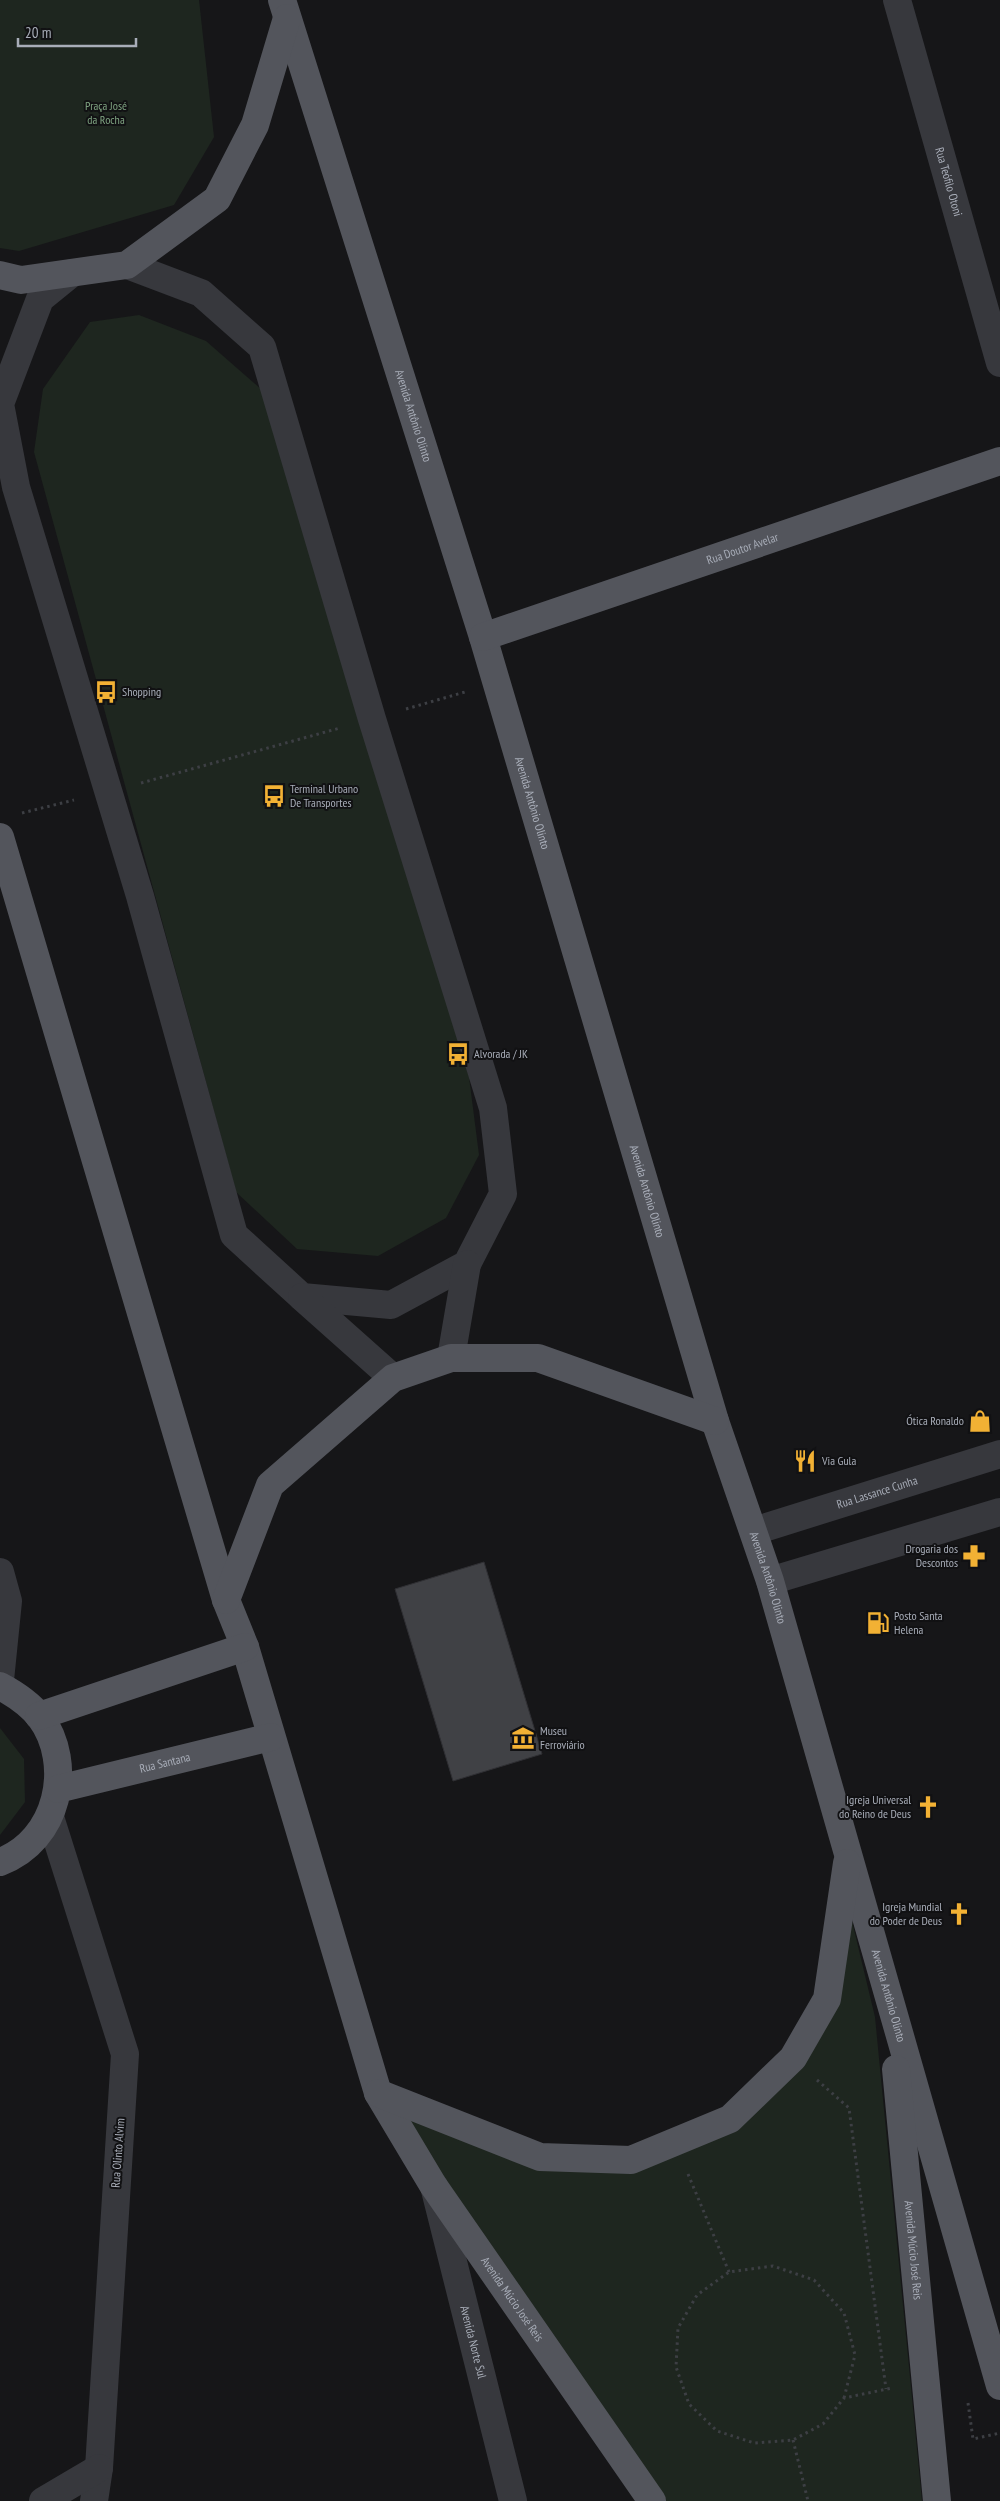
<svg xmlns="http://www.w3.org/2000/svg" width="1000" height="2501" viewBox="0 0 1000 2501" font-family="'PT Sans Narrow',sans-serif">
  <rect width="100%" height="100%" fill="#161618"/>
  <g fill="#1e261f">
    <polygon points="0,0 199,0 214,137 174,205 19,251 0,248"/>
    <polygon points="139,315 206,341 261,389 469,1077 479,1155 446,1218 378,1256 297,1249 236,1192 34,452 43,389 90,322"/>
    <polygon points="0,1728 24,1759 25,1802 0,1835"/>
    <polygon points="850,1913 875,2017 922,2501 662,2501 399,2111 632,2169 798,2072"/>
  </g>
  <polygon fill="#404145" stroke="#303034" points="484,1562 542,1754 453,1781 395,1589"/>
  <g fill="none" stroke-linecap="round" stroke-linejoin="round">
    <g stroke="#3d3f44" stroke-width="3" stroke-dasharray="2.5 4" stroke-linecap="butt">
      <polyline points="406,709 465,692"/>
      <polyline points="141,783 340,728"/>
      <polyline points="22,813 74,800"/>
      <polyline points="817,2080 849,2108 886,2389"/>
      <polyline points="688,2174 729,2272"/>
      <polyline points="844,2398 855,2355 844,2313 814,2280 773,2266 729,2272 697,2295 678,2328 676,2367 689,2404 717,2431 754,2443 793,2440 823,2424 844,2398 892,2388"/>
      <polyline points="968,2403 973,2439 1000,2433"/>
      <polyline points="793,2440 808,2501"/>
    </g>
    <g stroke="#37383d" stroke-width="28">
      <path id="s1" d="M897,0L1000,363"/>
      <polyline points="72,273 40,299 0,404 16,487 140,896 234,1235 302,1297 391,1305 467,1264 503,1194 493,1108 372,719 262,347 201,293 127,265"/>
      <polyline points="302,1297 393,1378"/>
      <polyline points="451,1358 467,1264"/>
      <path id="s2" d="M754,1531L1000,1454"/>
      <polyline points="0,1572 8,1601 0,1680"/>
      <polyline points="770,1581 1000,1512"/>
      <polyline points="50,1817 125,2054 99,2468 94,2501"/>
      <path id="s3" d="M434,2186L513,2501"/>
      <polyline points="43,2501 99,2468"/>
    </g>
    <g stroke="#53555c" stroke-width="28">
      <path id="s4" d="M282,0L483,637L715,1421L770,1581L1000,2386"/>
      <polyline points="0,275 21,280 127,265 217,199 255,125 287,18"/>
      <path id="s5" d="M483,637L1000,461"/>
      <path id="s6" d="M0,837L226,1600L245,1647L378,2093L433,2185L652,2501"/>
      <polyline points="226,1600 270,1485 393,1378 451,1358 538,1358 715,1421"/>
      <path d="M0,1686C15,1694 29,1703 40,1717C75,1764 58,1841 0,1862"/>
      <polyline points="39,1716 245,1647"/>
      <path id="s7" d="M58,1789L271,1737"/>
      <path id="s8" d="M896,2069L937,2501"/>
      <polyline points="378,2093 540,2157 631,2160 730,2119 793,2058 827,1999 847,1863"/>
    </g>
  </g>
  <defs>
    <symbol id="bus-bare" viewBox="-9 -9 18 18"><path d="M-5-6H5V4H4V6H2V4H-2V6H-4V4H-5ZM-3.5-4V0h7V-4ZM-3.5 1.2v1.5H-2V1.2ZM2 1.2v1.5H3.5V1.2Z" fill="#f2b134" stroke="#111113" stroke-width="2.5" paint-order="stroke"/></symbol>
    <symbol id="shop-bare" viewBox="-9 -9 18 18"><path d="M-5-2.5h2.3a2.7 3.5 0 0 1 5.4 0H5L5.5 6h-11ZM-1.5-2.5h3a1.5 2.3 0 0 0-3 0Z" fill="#f2b134" stroke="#111113" stroke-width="2.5" paint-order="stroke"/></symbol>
    <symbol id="restaurant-bare" viewBox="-9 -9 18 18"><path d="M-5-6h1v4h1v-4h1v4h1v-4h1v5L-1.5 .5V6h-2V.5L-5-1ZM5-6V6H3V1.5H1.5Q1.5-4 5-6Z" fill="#f2b134" stroke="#111113" stroke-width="2.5" paint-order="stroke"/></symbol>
    <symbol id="pharmacy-bare" viewBox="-9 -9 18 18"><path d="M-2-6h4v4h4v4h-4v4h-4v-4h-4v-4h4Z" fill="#f2b134" stroke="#111113" stroke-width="2.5" paint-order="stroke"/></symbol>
    <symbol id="fuel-bare" viewBox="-9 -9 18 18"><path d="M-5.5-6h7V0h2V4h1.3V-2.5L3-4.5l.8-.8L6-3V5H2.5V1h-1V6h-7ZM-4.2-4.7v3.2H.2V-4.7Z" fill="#f2b134" stroke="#111113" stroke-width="2.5" paint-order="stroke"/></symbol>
    <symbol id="museum-bare" viewBox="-9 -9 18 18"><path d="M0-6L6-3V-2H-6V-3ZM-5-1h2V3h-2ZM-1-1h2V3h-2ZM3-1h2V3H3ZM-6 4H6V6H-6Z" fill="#f2b134" stroke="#111113" stroke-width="2.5" paint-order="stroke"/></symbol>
    <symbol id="church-bare" viewBox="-9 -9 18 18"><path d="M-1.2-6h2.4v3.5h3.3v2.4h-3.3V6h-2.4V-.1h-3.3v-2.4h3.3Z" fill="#f2b134" stroke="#111113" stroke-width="2.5" paint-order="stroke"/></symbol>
  </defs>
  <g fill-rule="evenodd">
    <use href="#bus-bare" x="90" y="676" width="32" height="32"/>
    <use href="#bus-bare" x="258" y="780" width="32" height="32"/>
    <use href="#bus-bare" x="442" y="1038" width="32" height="32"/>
    <use href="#shop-bare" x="964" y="1405" width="32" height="32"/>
    <use href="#restaurant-bare" x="789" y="1445" width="32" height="32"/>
    <use href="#pharmacy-bare" x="958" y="1540" width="32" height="32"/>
    <use href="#fuel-bare" x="862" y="1607" width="32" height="32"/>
    <use href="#museum-bare" x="507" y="1722" width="32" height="32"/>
    <use href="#church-bare" x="912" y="1791" width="32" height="32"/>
    <use href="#church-bare" x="943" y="1898" width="32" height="32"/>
  </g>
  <g text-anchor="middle" stroke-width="4" stroke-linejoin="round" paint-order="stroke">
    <g font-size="12" fill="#7fa381" stroke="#111113">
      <text x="106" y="110">Praça José<tspan x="106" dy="14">da Rocha</tspan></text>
    </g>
    <g font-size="12" fill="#a8adb8" stroke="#111113">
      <text dy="4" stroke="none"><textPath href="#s1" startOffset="189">Rua Teófilo Otoni</textPath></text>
      <text dy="4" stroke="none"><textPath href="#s4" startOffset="436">Avenida Antônio Olinto</textPath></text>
      <text dy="4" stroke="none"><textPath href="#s5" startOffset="274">Rua Doutor Avelar</textPath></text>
      <text dy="4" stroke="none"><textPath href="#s4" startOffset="841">Avenida Antônio Olinto</textPath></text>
      <text dy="4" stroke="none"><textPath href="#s4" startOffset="1246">Avenida Antônio Olinto</textPath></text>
      <text dy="4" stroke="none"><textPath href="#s2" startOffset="129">Rua Lassance Cunha</textPath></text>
      <text dy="4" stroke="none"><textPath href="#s4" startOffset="1651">Avenida Antônio Olinto</textPath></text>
      <text dy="4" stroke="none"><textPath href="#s7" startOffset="110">Rua Santana</textPath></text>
      <text dy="4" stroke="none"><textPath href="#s4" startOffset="2086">Avenida Antônio Olinto</textPath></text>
      <text transform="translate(118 2153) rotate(-86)" y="4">Rua Olinto Alvim</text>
      <text dy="4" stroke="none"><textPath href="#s8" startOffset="182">Avenida Múcio José Reis</textPath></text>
      <text dy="4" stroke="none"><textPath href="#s6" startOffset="1558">Avenida Múcio José Reis</textPath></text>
      <text dy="4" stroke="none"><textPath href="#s3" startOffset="161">Avenida Norte Sul</textPath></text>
    </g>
    <g font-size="12" fill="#a8adb8" stroke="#111113" text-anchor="start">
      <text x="122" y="696">Shopping</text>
      <text x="290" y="793">Terminal Urbano<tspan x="290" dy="14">De Transportes</tspan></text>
      <text x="474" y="1058">Alvorada / JK</text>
      <text x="964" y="1425" text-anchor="end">Ótica Ronaldo</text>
      <text x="822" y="1465">Via Gula</text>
      <text x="958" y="1553" text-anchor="end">Drogaria dos<tspan x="958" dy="14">Descontos</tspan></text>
      <text x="894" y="1620">Posto Santa<tspan x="894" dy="14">Helena</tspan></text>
      <text x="540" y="1735">Museu<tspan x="540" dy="14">Ferroviário</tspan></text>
      <text x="911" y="1804" text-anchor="end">Igreja Universal<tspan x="911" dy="14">do Reino de Deus</tspan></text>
      <text x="942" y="1911" text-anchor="end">Igreja Mundial<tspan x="942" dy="14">do Poder de Deus</tspan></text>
    </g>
  </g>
  <path d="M18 38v8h118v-8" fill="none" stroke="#a8adb8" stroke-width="2.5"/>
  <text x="25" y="38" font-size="15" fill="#a8adb8" stroke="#111113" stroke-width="4" paint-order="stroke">20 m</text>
</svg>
